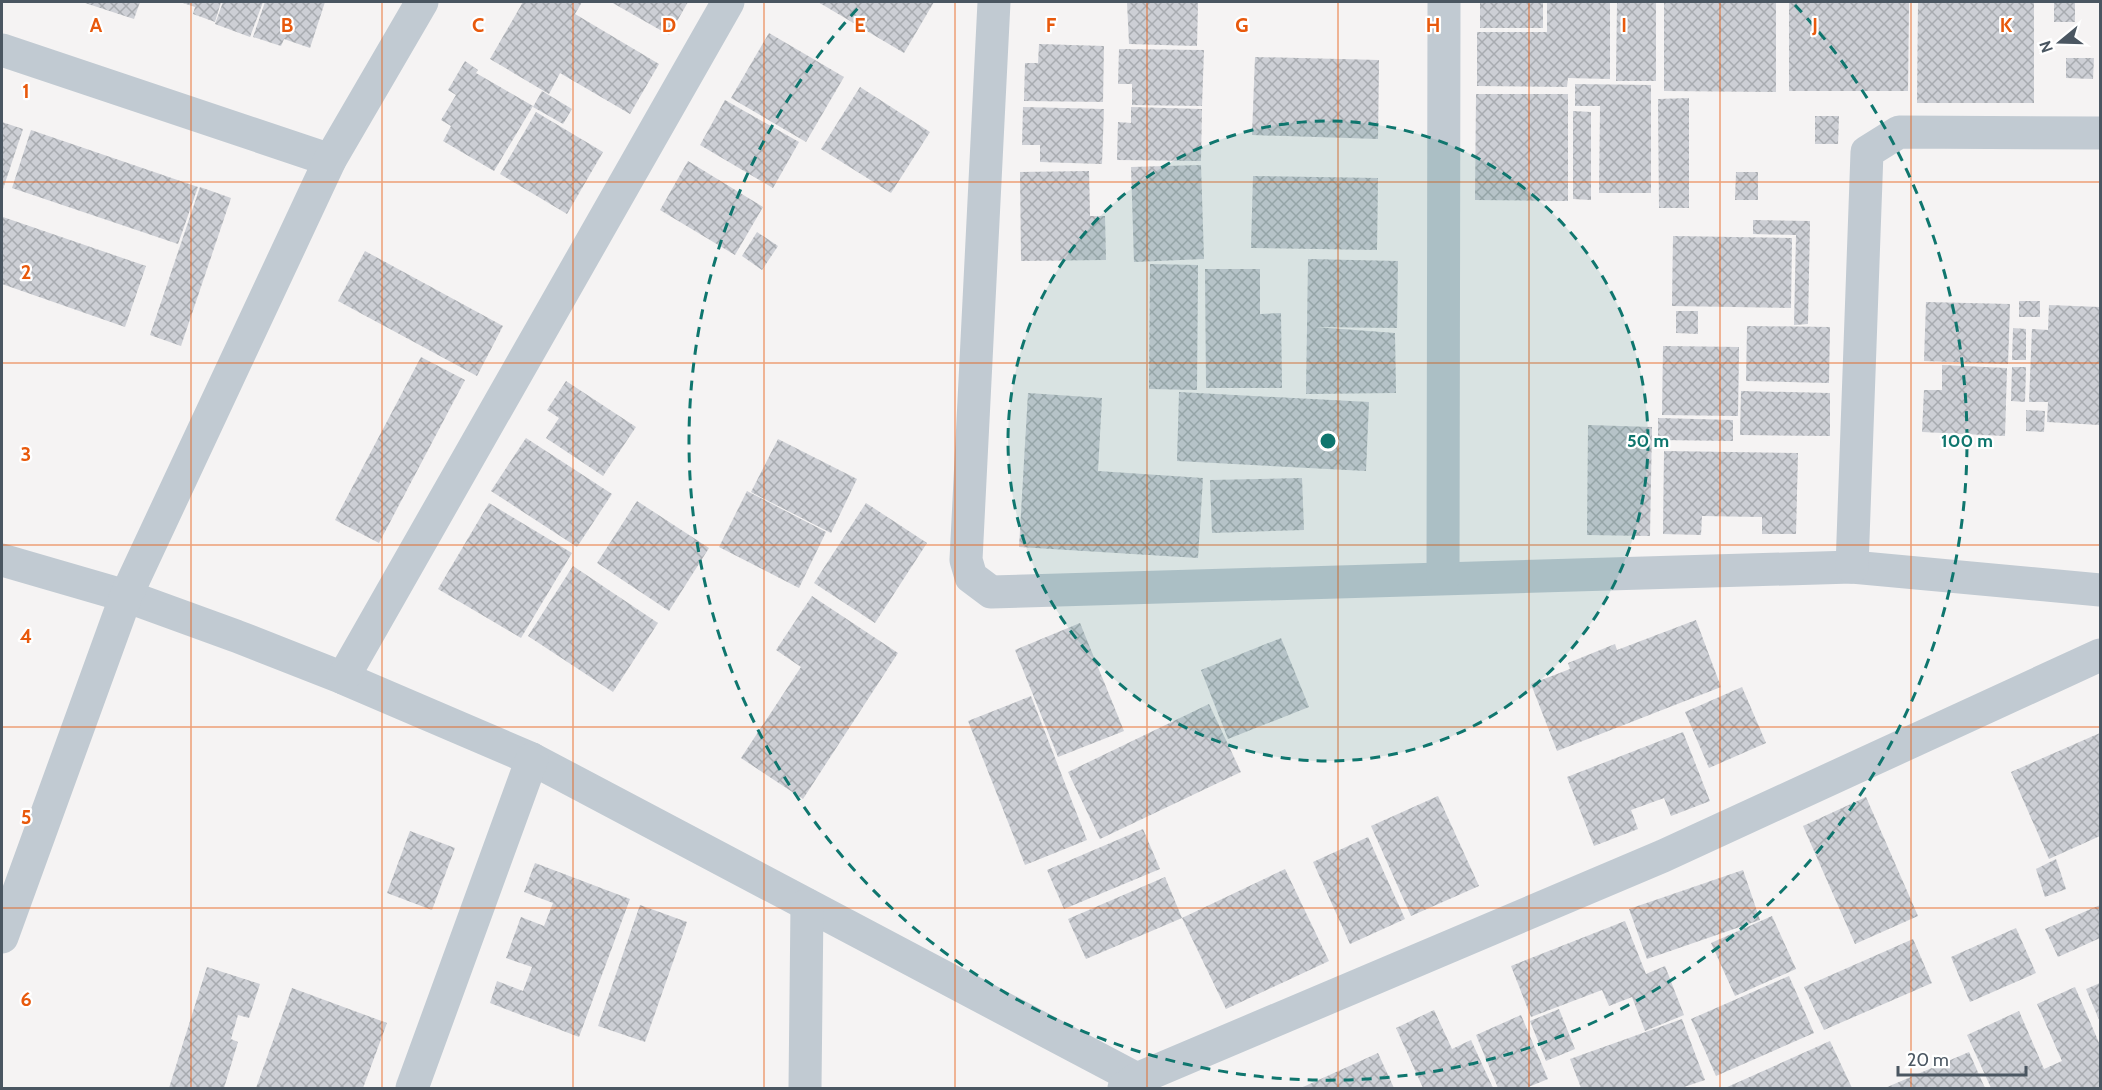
<svg xmlns="http://www.w3.org/2000/svg" width="2102" height="1090" viewBox="0 0 2102 1090" font-family="Cabin,sans-serif">
  <defs>
    <pattern id="building-cross-hatch" width="8" height="8" patternUnits="userSpaceOnUse" patternTransform="scale(1.5)"><rect width="8" height="8" fill="#cdcfd5"/><path d="M0 0l8 8M0 8l8-8" fill="none" stroke="#a8abb0"/></pattern>
  </defs>
  <rect width="100%" height="100%" fill="#f5f3f3"/>
  <g fill="url(#building-cross-hatch)">
    <polygon points="82,2 140,2 134,19"/>
    <polygon points="180,2 221,2 215,22 193,14 195,7"/>
    <polygon points="223,2 263,2 250,37 215,24"/>
    <polygon points="265,2 325,2 310,48 284,39 281,46 253,37"/>
    <polygon points="523,2 582,2 575,14 659,64 630,114 560,73 549,94 490,59"/>
    <polygon points="611,2 688,2 669,35"/>
    <polygon points="818,2 934,2 904,53"/>
    <polygon points="1127,2 1198,2 1197,46 1129,44"/>
    <rect x="1480" y="2" width="63" height="26"/>
    <polygon points="1547,2 1610,2 1610,79 1568,78 1567,87 1477,86 1477,32 1547,32"/>
    <polygon points="1617,2 1656,2 1656,81 1616,81"/>
    <polygon points="1664,2 1776,2 1776,92 1664,91"/>
    <polygon points="1789,2 1909,2 1908,91 1789,91"/>
    <polygon points="1918,2 2034,2 2034,103 1917,103"/>
    <rect x="2054" y="2" width="21" height="20"/>
    <polygon points="769,33 844,77 806,142 731,98"/>
    <polygon points="1039,44 1104,46 1103,102 1024,101 1025,63 1038,63"/>
    <polygon points="1119,49 1204,50 1202,106 1132,105 1132,84 1118,84"/>
    <polygon points="1255,57 1379,60 1378,139 1252,135"/>
    <polygon points="2066,58 2094,58 2093,79 2066,78"/>
    <polygon points="465,61 478,70 476,73 533,106 494,171 443,141 451,126 441,120 456,95 448,90"/>
    <polygon points="1575,84 1651,85 1651,193 1599,193 1600,106 1575,106"/>
    <polygon points="860,87 930,132 891,193 821,149"/>
    <polygon points="542,91 572,109 563,124 533,107"/>
    <polygon points="1476,94 1568,94 1568,201 1475,200"/>
    <polygon points="1689,98 1689,208 1659,208 1658,99"/>
    <polygon points="725,100 799,142 773,188 700,145"/>
    <polygon points="1023,107 1104,109 1102,164 1040,162 1040,145 1022,145"/>
    <polygon points="1131,107 1202,109 1201,161 1117,160 1118,122 1131,123"/>
    <polygon points="1573,111 1591,112 1591,200 1573,199"/>
    <polygon points="536,112 603,152 567,214 500,174"/>
    <polygon points="1815,116 1839,116 1838,144 1815,144"/>
    <polygon points="2,122 23,129 2,192"/>
    <polygon points="31,130 198,187 178,244 12,188"/>
    <polygon points="688,161 763,207 735,255 660,210"/>
    <polygon points="1201,165 1204,259 1134,262 1131,167"/>
    <polygon points="1089,171 1090,216 1105,216 1106,260 1021,261 1020,172"/>
    <polygon points="1736,172 1758,172 1758,200 1735,200"/>
    <polygon points="1253,176 1378,178 1377,250 1251,248"/>
    <polygon points="200,187 231,198 181,346 150,335"/>
    <polygon points="3,217 146,266 125,327 2,284"/>
    <polygon points="1753,220 1810,221 1808,324 1794,325 1796,235 1753,234"/>
    <polygon points="757,232 778,246 762,270 742,256"/>
    <polygon points="1673,236 1792,238 1791,308 1672,306"/>
    <polygon points="365,251 503,326 477,376 338,301"/>
    <polygon points="1308,259 1398,261 1397,328 1315,327 1395,333 1396,393 1306,394"/>
    <polygon points="1150,264 1198,265 1197,390 1149,389"/>
    <polygon points="1205,269 1260,269 1260,314 1281,313 1282,388 1206,388"/>
    <rect x="2019" y="301" width="21" height="16"/>
    <polygon points="1926,302 2010,304 2008,364 1924,361"/>
    <polygon points="2049,305 2100,307 2100,425 2047,422 2048,402 2029,402 2032,329 2048,330"/>
    <polygon points="1676,311 1698,311 1698,334 1676,333"/>
    <polygon points="1747,326 1830,327 1829,383 1746,381"/>
    <polygon points="2013,328 2026,329 2026,360 2012,360"/>
    <polygon points="1663,346 1739,347 1738,416 1662,415"/>
    <polygon points="421,357 465,380 379,543 335,520"/>
    <polygon points="1942,365 2007,368 2005,436 1922,432 1924,390 1942,390"/>
    <polygon points="2012,367 2026,367 2025,402 2011,401"/>
    <polygon points="566,381 636,427 603,476 546,438 559,418 547,410"/>
    <polygon points="1741,391 1830,393 1830,436 1740,435"/>
    <polygon points="1179,392 1369,402 1366,471 1177,461"/>
    <polygon points="1028,393 1102,398 1098,471 1203,478 1198,558 1019,547"/>
    <polygon points="2026,410 2045,411 2044,432 2026,431"/>
    <polygon points="1658,418 1733,420 1733,441 1658,440"/>
    <polygon points="1588,425 1652,427 1650,536 1587,535"/>
    <polygon points="526,438 612,494 577,547 491,491"/>
    <polygon points="778,439 857,479 831,533 751,492"/>
    <polygon points="1664,451 1798,453 1796,534 1762,534 1762,517 1702,516 1701,535 1663,534"/>
    <polygon points="1302,478 1304,530 1212,533 1210,480"/>
    <polygon points="747,491 826,532 799,588 719,547"/>
    <polygon points="637,501 709,548 669,611 597,563"/>
    <polygon points="489,503 572,553 521,638 438,589"/>
    <polygon points="866,503 927,543 875,623 814,583"/>
    <polygon points="573,566 658,623 613,692 528,636"/>
    <polygon points="812,596 898,653 803,799 741,758 801,667 776,650"/>
    <polygon points="1696,620 1721,687 1557,751 1531,684 1570,669 1568,663 1615,644 1617,650"/>
    <polygon points="1080,623 1124,731 1058,757 1015,650"/>
    <polygon points="1281,638 1309,707 1228,739 1201,670"/>
    <polygon points="1742,687 1766,743 1709,768 1685,712"/>
    <polygon points="1031,696 1087,840 1025,865 968,721"/>
    <polygon points="1209,704 1241,772 1100,839 1068,772"/>
    <polygon points="1683,732 1710,801 1671,816 1664,798 1631,810 1638,829 1594,846 1567,777"/>
    <polygon points="2100,733 2100,836 2049,859 2011,772"/>
    <polygon points="1438,796 1479,886 1411,916 1371,826"/>
    <polygon points="1866,797 1918,916 1855,944 1803,826"/>
    <polygon points="1143,829 1160,869 1064,909 1047,870"/>
    <polygon points="410,831 455,848 432,910 387,893"/>
    <polygon points="1368,837 1405,919 1350,944 1313,862"/>
    <polygon points="2056,859 2066,889 2045,897 2036,869"/>
    <polygon points="535,863 630,899 579,1037 490,1003 497,981 523,991 532,967 506,958 521,917 544,926 553,903 524,892"/>
    <polygon points="1285,869 1329,961 1226,1009 1182,918"/>
    <polygon points="1743,870 1760,920 1647,959 1629,909"/>
    <polygon points="1165,877 1182,918 1086,959 1068,919"/>
    <polygon points="640,905 687,922 645,1042 598,1026"/>
    <polygon points="2100,905 2100,938 2058,957 2045,929"/>
    <polygon points="1772,916 1796,969 1735,996 1711,943"/>
    <polygon points="1625,921 1646,974 1665,966 1684,1015 1645,1031 1632,997 1609,1006 1602,990 1531,1017 1511,966"/>
    <polygon points="2016,928 2036,973 1970,1002 1951,957"/>
    <polygon points="1913,939 1932,983 1824,1030 1804,987"/>
    <polygon points="207,967 260,984 249,1018 238,1015 231,1039 238,1042 224,1088 169,1088"/>
    <polygon points="1789,976 1814,1033 1716,1076 1691,1019"/>
    <polygon points="2100,983 2100,1022 2086,989"/>
    <polygon points="2075,987 2100,1045 2100,1088 1991,1088 1967,1035 2019,1011 2044,1069 2062,1061 2037,1004"/>
    <polygon points="292,988 387,1023 363,1088 256,1088"/>
    <polygon points="1559,1009 1575,1049 1546,1061 1530,1021"/>
    <polygon points="1434,1010 1452,1049 1471,1040 1493,1088 1423,1088 1396,1028"/>
    <polygon points="1521,1015 1548,1079 1526,1088 1498,1088 1476,1035"/>
    <polygon points="1682,1019 1705,1080 1681,1088 1581,1088 1570,1059"/>
    <polygon points="1830,1041 1852,1088 1725,1088"/>
    <polygon points="1969,1052 1985,1088 1885,1088"/>
    <polygon points="1378,1053 1394,1088 1303,1088 1303,1087"/>
  </g>
  <g fill="none" stroke-linecap="round" stroke-linejoin="round">
    <g stroke="#c1cad2" stroke-width="33">
      <polyline points="994,2 966,560 971,577 991,592 1852,567 2100,590"/>
      <polyline points="2,50 330,160"/>
      <polyline points="2,560 126,596 236,636 343,678 532,759 1137,1079"/>
      <polyline points="1852,567 1867,152 1899,132 2100,133"/>
      <polyline points="1443,578 1444,2"/>
      <polyline points="343,678 728,2"/>
      <polyline points="2,937 126,596 330,160 422,2"/>
      <polyline points="412,1088 532,759"/>
      <polyline points="805,1088 807,905"/>
      <polyline points="1124,1088 1137,1079 1663,856 2100,655"/>
    </g>
  </g>
  <path fill="none" stroke="#e8590c" stroke-width="1.5" stroke-opacity="0.55" d="M191,2V1088M382,2V1088M573,2V1088M764,2V1088M955,2V1088M1147,2V1088M1338,2V1088M1529,2V1088M1720,2V1088M1911,2V1088M2,182H2100M2,363H2100M2,545H2100M2,727H2100M2,908H2100"/>
  <circle cx="1328" cy="441" r="320" fill="#0f766e" fill-opacity=".12"/>
  <g fill="none" stroke="#0f766e" stroke-width="3" stroke-dasharray="10 8">
    <circle cx="1328" cy="441" r="320"/>
    <path d="M1795 5A639 639 0 1 1 861 5"/>
  </g>
  <g font-size="20" text-anchor="middle" font-weight="bold" fill="#e8590c" stroke="#fff" stroke-width="4.5" stroke-linejoin="round" paint-order="stroke">
    <text x="96" y="32">A</text>
    <text x="287" y="32">B</text>
    <text x="478" y="32">C</text>
    <text x="669" y="32">D</text>
    <text x="860" y="32">E</text>
    <text x="1051" y="32">F</text>
    <text x="1242" y="32">G</text>
    <text x="1433" y="32">H</text>
    <text x="1624" y="32">I</text>
    <text x="1815" y="32">J</text>
    <text x="2006" y="32">K</text>
    <text x="26" y="98">1</text>
    <text x="26" y="279">2</text>
    <text x="26" y="461">3</text>
    <text x="26" y="643">4</text>
    <text x="26" y="824">5</text>
    <text x="26" y="1006">6</text>
  </g>
  <circle cx="1328" cy="441" r="9" fill="#0f766e" stroke="#fff" stroke-width="3"/>
  <g font-size="18" text-anchor="middle" font-weight="bold" fill="#0f766e" stroke="#fff" stroke-width="4.5" stroke-linejoin="round" paint-order="stroke">
    <text x="1648" y="447">50 m</text>
    <text x="1967" y="447">100 m</text>
  </g>
  <rect width="2102" height="1090" fill="none" stroke="#4a5661" stroke-width="6"/>
  <g transform="translate(2060 42) rotate(251)" stroke="#ffffff" stroke-width="4.5" paint-order="stroke">
  <path d="M0-4.5L10 22L0 15L-10 22Z" fill="#4a5661"/>
  <text y="-9" font-size="16" font-weight="bold" text-anchor="middle" fill="#4a5661">N</text>
  </g>
  <path d="M1898 1066v9h128v-9" fill="none" stroke="#4a5661" stroke-width="3"/>
  <text x="1907" y="1066" font-size="18" fill="#4a5661" stroke="#ffffff" stroke-width="4.5" paint-order="stroke">20 m</text>
</svg>
